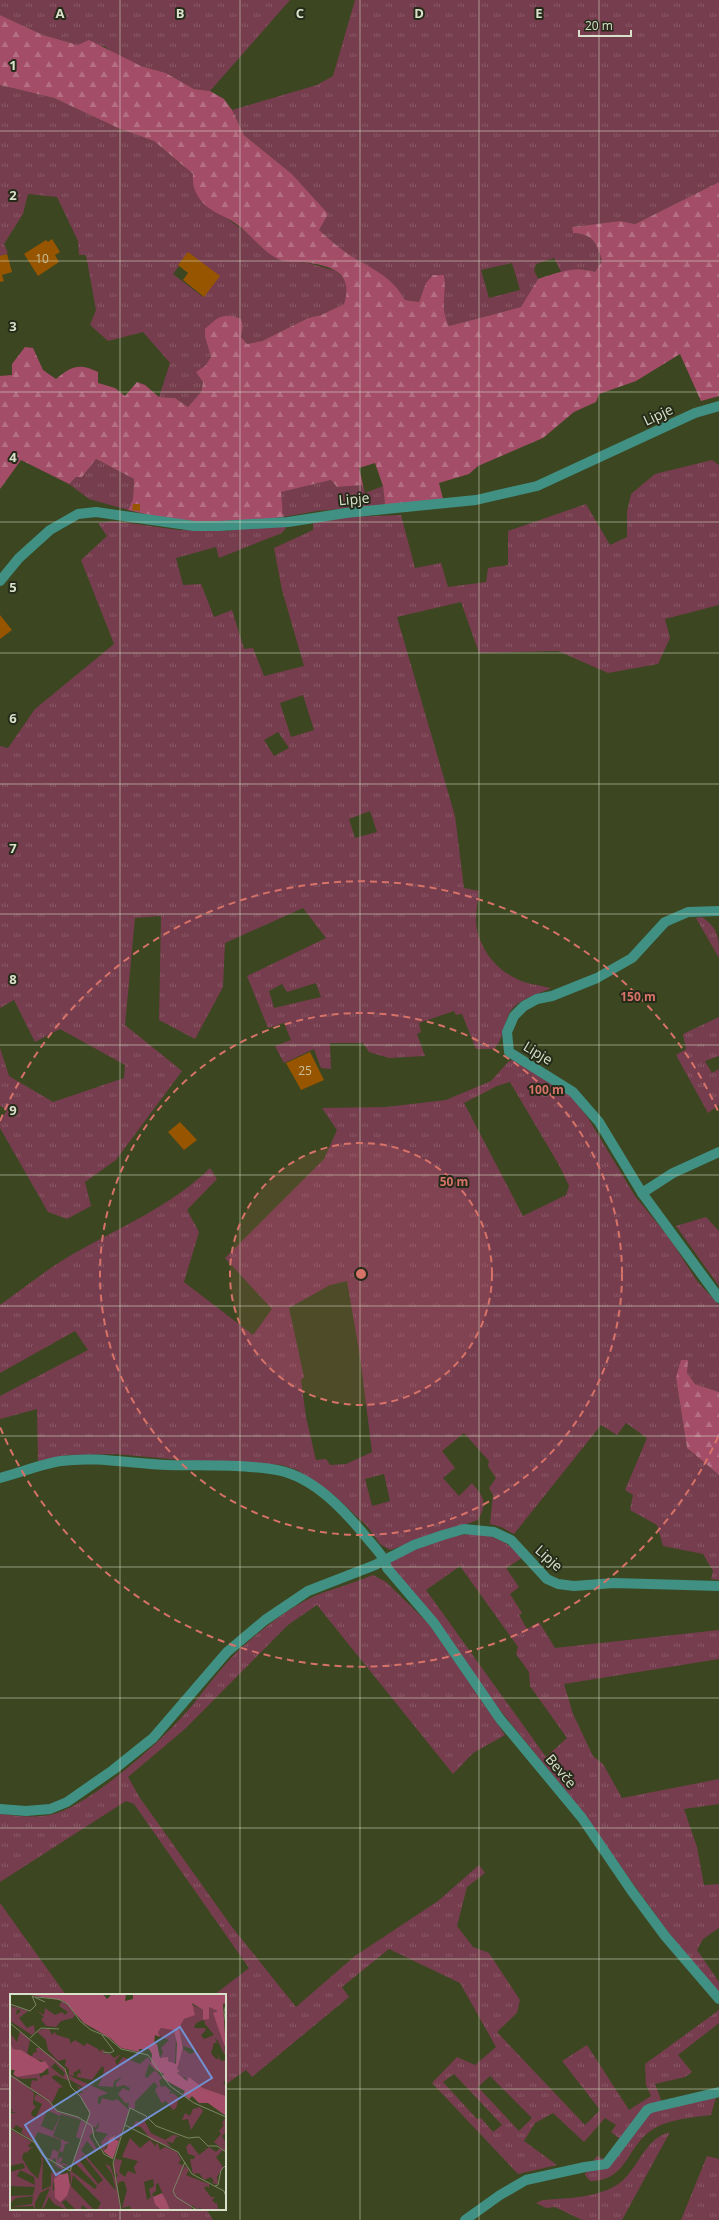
<svg xmlns="http://www.w3.org/2000/svg" width="719" height="2220" viewBox="0 0 719 2220" font-family="'Open Sans',sans-serif">
  <defs>
    <pattern id="grass-tufts" width="24" height="20" patternUnits="userSpaceOnUse"><rect width="24" height="20" fill="#763d4e"/><path d="M3 7l-1-3M5 7V3M7 7l1-3M15 17l-1-3M17 17v-4M19 17l1-3" fill="none" stroke="#895966"/></pattern>
    <pattern id="forest-firs" width="22" height="20" patternUnits="userSpaceOnUse"><rect width="22" height="20" fill="#a44d69"/><path d="M5 1l3.5 6h-7zM16 11l3.5 6h-7z" fill="#b46f84"/></pattern>
  </defs>
  <rect width="100%" height="100%" fill="#3c4620"/>
  <g fill="url(#grass-tufts)" fill-rule="evenodd">
    <polygon points="0,0 290,0 210,91 194,89 166,73 141,66 119,57 104,46 78,45 43,35 0,15"/>
    <path d="M355,0H719V182L635,224L620,221L572,227L573,233C593,234 597,243 602,261L595,272L585,269L561,272L554,258L536,264L534,270L538,279L522,307L449,326L443,315V300L426,284L419,302L405,300C393,278 368,267 348,254C337,247 328,238 319,230L327,214L292,174L244,135L232,110L317,85L333,76ZM512,263L520,290L489,298L481,270Z"/>
    <path d="M0,85L54,98L120,129L154,141L193,174L225,217L251,236L262,248L281,260L308,263L336,271L348,283V292L344,304L321,315L308,318L262,341L247,344L241,337L243,326L205,337L211,357L205,366L201,392L188,407L175,398L159,397L170,363L143,332L108,341L90,325L96,310L86,255H79L78,241L57,197L28,194L23,214L4,244L8,253L0,257ZM188,254L217,277L203,297L173,274Z"/>
    <polygon points="96,459 134,479 133,499 128,510 89,499 69,484 76,477 82,477"/>
    <path d="M712,460L719,465V605L665,619L670,638L658,664L608,673L558,651L479,653L461,602L397,617L455,816L464,888L479,891C478,900 476,910 476,919C476,944 494,968 515,978C525,984 539,985 551,988C539,994 524,997 514,1007C502,1019 507,1035 494,1049H476L462,1014L456,1015L454,1011L419,1023L421,1032L417,1034L425,1056L389,1058L369,1052L363,1043H330L331,1069L321,1068L314,1049L284,1063L275,1046L291,1040L284,1023L268,1028L247,976L326,938L303,908L225,943L223,987L195,1039L159,1020L161,916L135,918L125,1025L182,1071L116,1160L85,1182L91,1206L67,1219L48,1212L0,1128V1121L7,1110L0,1106V1048L9,1076L53,1102L124,1078L125,1065L60,1029L35,1042L14,1000L0,1008V746L8,748L35,709L114,644L81,560L107,536L98,523L114,521L179,530L226,531L289,524L282,533L219,558L216,547L176,558L183,585L201,584L214,617L232,610L244,649L253,648L264,676L304,666L282,590L274,548L313,530V522L349,517L401,515L415,568L441,563L448,587L486,582L488,568L508,565V531L586,504L610,545L627,537V512L631,494L655,474ZM303,695L314,730L291,737L280,703ZM278,732L289,748L274,756L264,740ZM370,811L377,832L355,838L349,819ZM316,983L321,997L274,1008L269,991L282,984L287,992Z"/>
    <polygon points="331,480 337,487 363,485 365,493 383,486 385,505 317,511 283,517 280,492"/>
    <path d="M702,917C719,929 719,938 719,958L696,918Z"/>
    <polygon points="719,1017 719,1056 705,1061 712,1073 719,1069 719,1105 708,1113 676,1055 686,1049 683,1034"/>
    <path d="M515,1059L567,1091L588,1118L635,1196L670,1239L697,1281L719,1305V1392L695,1384L687,1373V1360L676,1378L687,1448L719,1475V1580L711,1579L713,1571L703,1554L663,1546L657,1525L630,1510L633,1495L625,1490L647,1438L626,1423L617,1435L601,1425L514,1534L501,1527L490,1524L493,1495L489,1488L496,1478L488,1466L489,1461L464,1433L442,1451L455,1468L443,1478L459,1496L472,1483C484,1498 488,1502 478,1520L390,1550L380,1544L367,1526L334,1495L297,1470L282,1465L228,1461H192L116,1454L67,1455L38,1462L37,1409L0,1419V1396L88,1350L75,1331L0,1373V1305C24,1288 47,1269 73,1254C118,1228 172,1206 210,1168L217,1179L187,1210L199,1232L184,1282L253,1335L272,1309L225,1258L324,1159L337,1130L322,1108L386,1107L446,1100L491,1081L509,1061ZM510,1082L559,1165L569,1186L566,1195L523,1216L464,1103L497,1086ZM347,1281L360,1356L372,1452L346,1464L330,1465L326,1459L316,1460L306,1417L301,1380L304,1377L289,1308L330,1285ZM384,1474L390,1501L372,1506L365,1479Z"/>
    <polygon points="706,1217 719,1231 719,1286 676,1226"/>
    <path d="M476,1533C496,1537 509,1542 522,1558L506,1568L519,1587L510,1594L522,1613L519,1615L527,1629L539,1622L555,1648L719,1630V1659L564,1684L573,1714L593,1756L603,1764L622,1798L719,1779V1804L684,1809L697,1847L704,1885L719,1884V1928L703,1939L697,1950L719,1982V1996L690,1962L565,1790L491,1699L388,1564C414,1548 446,1536 476,1533ZM460,1566L518,1647L516,1654L529,1672L530,1686L567,1738L546,1757L426,1590Z"/>
    <path d="M373,1575L386,1582L429,1624L505,1735L473,1753L453,1774L317,1605L288,1625L186,1728L128,1777L140,1798L232,1927L296,2007L355,1956L438,1901L479,1865L485,1873L467,1887L457,1926L473,1947L489,1953L520,2000L517,2013L497,2032L585,2125L600,2110L562,2061L587,2045L629,2110L651,2096L646,2085L645,2064L719,2010V2023L678,2055L692,2072L685,2077L655,2084L664,2108L716,2097L711,2115C690,2118 666,2119 649,2132C626,2150 626,2181 590,2181L585,2175L587,2169L597,2156L604,2159L620,2139L611,2132L616,2125L605,2118L584,2142L553,2113L535,2123L524,2141L557,2165L518,2174L432,2083L457,2057L475,2065L496,2047L460,1983L389,1949L342,1987L349,1997L252,2077L246,2070L225,2085V1995H214L249,1968L134,1804L126,1801L0,1882V1814C19,1816 38,1819 57,1813C92,1802 156,1746 181,1718C201,1697 216,1672 238,1651C260,1630 293,1604 322,1593C339,1587 356,1582 373,1575ZM454,2074L502,2125L493,2132L481,2118L477,2119L443,2082ZM490,2076L532,2118L519,2131L478,2087Z"/>
    <polygon points="0,1903 66,1995 11,1995 11,2209 206,2209 213,2220 0,2220"/>
    <path d="M670,2132L622,2220H582L555,2207L546,2208L536,2203L543,2200C567,2198 601,2198 621,2182C639,2167 645,2138 670,2132Z"/>
    <polygon points="707,2156 719,2159 719,2220 681,2220"/>
  </g>
  <g fill="url(#forest-firs)">
    <path d="M0,15L43,35L78,45L89,40L141,66L166,73L194,89L210,91L224,99L232,110L244,135L292,174L328,214L319,230C328,238 338,247 348,254C370,268 392,276 405,300L419,302L426,283L433,275H444C447,295 439,306 449,326L521,307L538,279C556,273 577,265 595,272L602,261C597,243 593,234 573,233L572,227L620,221L635,224L719,182V396L701,401L680,354L636,381L599,394L596,402L574,412L543,438L478,466L469,474L439,483L443,499L385,505L383,486L375,463L359,468L363,485L337,487L331,480L281,492L283,517L251,521L179,522L128,510L133,499L134,479L96,459L82,477H76L69,484L21,460L0,489V376L12,375V364L25,347L33,348L43,370L56,379C72,366 79,363 98,372V383L115,388L125,396L137,382L145,385L159,397L175,398L188,407L201,392L203,382L196,372L205,366L211,357L205,337V329C218,317 223,312 241,319L243,326L241,337L247,344L262,341L308,318L321,315L344,304C355,271 329,265 302,262C295,262 286,262 280,260C262,252 251,234 235,223C224,215 212,213 202,202C195,193 192,185 193,174L154,141L120,129L54,98L0,85Z"/>
    <polygon points="681,1360 688,1360 687,1373 695,1384 719,1392 719,1475 687,1448 676,1378"/>
  </g>
  <g fill="#975500">
    <polygon points="52,239 60,252 55,255 59,262 38,276 24,254 46,240 48,242"/>
    <polygon points="188,252 220,276 204,297 183,280 188,273 178,265"/>
    <polygon points="7,254 12,272 2,275 4,281 0,282 0,256"/>
    <polygon points="133,504 140,504 140,511 132,510"/>
    <polygon points="0,615 12,630 0,639"/>
    <polygon points="310,1052 324,1080 301,1090 286,1063"/>
    <polygon points="180,1122 197,1140 184,1150 168,1132"/>
  </g>
  <g fill="none" stroke-linecap="round" stroke-linejoin="round">
    <g stroke="#409083" stroke-width="10">
      <polyline points="0,581 19,558 50,530 78,514 96,512 194,526 219,526 288,522 346,513 476,500 537,486 695,413 719,406"/>
      <polyline points="719,911 688,912 665,922 632,958 597,978 552,996 537,999 524,1006 514,1016 507,1032 509,1052 573,1092 599,1122 642,1193 719,1298"/>
      <polyline points="642,1193 673,1173 719,1152"/>
      <path d="M0,1478C20,1473 41,1464 61,1461C96,1456 133,1464 168,1465C201,1466 245,1464 277,1470C314,1477 344,1510 367,1538C375,1548 384,1556 387,1568L434,1623L500,1719L582,1818L631,1890L665,1936L719,1999"/>
      <polyline points="0,1809 26,1811 50,1809 67,1802 113,1770 153,1738 227,1652 265,1620 308,1591 375,1565 414,1545 443,1535 464,1529 494,1532 511,1540 547,1579 558,1584 574,1586 614,1583 719,1586"/>
      <polyline points="465,2220 500,2195 526,2180 585,2167 606,2164 647,2110 651,2108 719,2092"/>
    </g>
  </g>
  <path fill="none" stroke="#d9e1cb" stroke-width="1" stroke-opacity="0.55" d="M120,0V1995M240,0V2220M360,0V2220M479,0V2220M599,0V2220M0,131H719M0,261H719M0,392H719M0,522H719M0,653H719M0,784H719M0,914H719M0,1045H719M0,1175H719M0,1306H719M0,1436H719M0,1567H719M0,1698H719M0,1828H719M0,1959H719M0,2089H11M225,2089H719M120,2209V2220"/>
  <circle cx="361" cy="1274" r="131" fill="#d77269" fill-opacity=".12"/>
  <g fill="none" stroke="#d77269" stroke-width="2" stroke-dasharray="7 5">
    <circle cx="361" cy="1274" r="131"/>
    <circle cx="361" cy="1274" r="261"/>
    <path d="M718 1437A392 392 0 0 1 0 1427M0 1121A392 392 0 0 1 718 1111"/>
  </g>
  <g text-anchor="middle" stroke-width="4" stroke-linejoin="round" paint-order="stroke">
    <g font-size="12" fill="#c8be98">
      <text x="42" y="263">10</text>
      <text x="305" y="1075">25</text>
    </g>
    <g font-size="14" fill="#d9e1cb" stroke="#252a19">
      <text transform="translate(658 415) rotate(-25)" y="5">Lipje</text>
      <text transform="translate(354 499) rotate(-5)" y="5">Lipje</text>
      <text transform="translate(538 1053) rotate(31)" y="5">Lipje</text>
      <text transform="translate(549 1558) rotate(42)" y="5">Lipje</text>
      <text transform="translate(561 1771) rotate(50)" y="5">Bevče</text>
    </g>
  </g>
  <g transform="translate(10 1994)">
    <rect width="216" height="216" fill="#3c4620"/>
    <path d="M52,7L59,12L65,21L63,24L51,27L46,33L36,32L31,25L34,23L27,17L34,21L35,14L45,21L52,18L55,21L58,18L49,12ZM181,10L193,16V26L186,29L184,34H195L196,36L191,41L194,45L204,41L195,30L194,26L199,24L198,15L201,12L208,17L205,23L213,44L216,62L213,58L208,47L205,44L207,49H204L201,59L206,65H209L207,59L211,67L216,66V86L213,89L216,92V102L193,94L179,84L177,87L175,83H172L167,79L170,77L167,75L168,69L173,55L180,60L188,57L173,52L169,36L172,27L184,17ZM0,11L18,17L9,24L17,34L24,31L25,38L22,41L0,27V12L7,15L6,21L11,17ZM152,34L163,35L166,42L165,71L154,64H150L153,58L151,54L159,46L149,42L148,36ZM32,35H39L42,41L45,38L47,41L60,45V50L65,46L74,52L77,49L88,55L90,58L92,55L86,51L95,57L92,59L100,60L104,64L111,60L105,67L107,71L113,63L130,70L138,63L146,77L139,70L135,82L137,84L144,77L147,78L152,84L149,87L151,93L155,92L161,97L159,100L163,99L169,104L166,114L163,116L156,107L152,109L150,106L145,96L148,92L144,88L125,108V115L118,114L119,109H115L108,100L113,94L119,97L120,94L114,91L106,93V89L112,83L104,87L103,93L88,92L93,82L94,74L92,72L82,86L67,83L68,79L71,80L70,75L63,79L64,82L59,81V75L55,72L56,65L48,67L38,56L36,46L27,38ZM10,37L20,46L17,60L11,56L3,55L0,48V39L7,48ZM26,54H29L44,64L55,75L59,87L46,81L41,83L53,93L49,94L42,109L20,95L22,86L27,87V84L12,85L7,83L29,79L31,85L32,82L39,80L36,68L22,64L23,59L27,58ZM45,69L55,79L53,83L41,73ZM0,81L7,84L24,99L23,110L26,113L21,118L22,122L26,123L32,110L24,106L26,100L40,108L48,118L68,124L76,129L71,145L66,143L71,126L51,120L43,142L60,149L55,150L53,158L49,157L47,167L50,163L53,164L50,170L54,169L61,173L53,171V176L44,171L48,170L46,168V165L43,164V167L40,165L43,155L48,158L51,153V146L28,138L23,147L11,139L13,135L6,131L3,135L0,133L1,119H6L0,117L3,116L0,114ZM37,116L50,122L43,137L31,132ZM58,81L98,99L88,103V110H90L92,104L103,107L107,105L119,116L109,147L103,141L93,157L91,148L98,140L85,137L89,132L88,128L86,134L83,132L84,138L79,142L87,155L86,158L77,147L71,156L106,197L102,180L95,170L100,172L107,190L111,216H87L91,209L63,181L61,192L84,216H79L72,211L71,215L76,216H66L56,206L52,208L57,216L44,210L39,203L35,212L31,216L40,194L30,199L25,209V216L23,212L0,213L22,210L23,202L6,204L0,209V202L23,201L25,193L0,192V178L15,174L13,169L0,172V135L22,148L18,151L20,154L24,152L16,159L14,158L12,164L19,176L28,185L32,168L31,162L33,164L32,196L41,192V179L50,177L51,180L43,189V196L57,200L61,188L60,178L80,120L69,100L73,98L66,92L80,97L60,86ZM73,161L93,186L88,190L69,166ZM64,168L87,192L85,195L61,177ZM10,176L24,183L25,191L7,182ZM190,113L193,117L181,136L178,125L172,126L175,119L180,122L183,115ZM136,122L135,128L141,139L155,146L163,141L170,142L166,143L163,149L156,147L161,153L141,146L131,133L123,132L126,127L132,129ZM214,125L216,126V138L212,142L216,149L212,151L216,150L215,157L204,148L211,140L209,137L214,131L212,130ZM120,144L130,154L140,146L146,153V149L148,150L150,156L155,153L167,158L171,166L168,169L174,172L170,181L175,172L179,176L176,181L199,190V194L197,192L194,194L201,203H205L202,206L206,210L207,208L208,216H192L190,213L188,216L182,211L181,216H160L148,189L146,190V197L142,200L151,216H121L120,212L112,214L117,196L114,187L109,188L108,191L106,184L109,179L107,181L106,177V182L103,172L105,165L112,166L109,178L115,183L118,177L126,180L124,173L128,167L112,163ZM143,185L144,192L139,195L141,203L137,206L134,188ZM180,149L189,161L199,153L206,158L210,154L213,156L206,163L213,173L207,183L208,190L202,189L204,187L201,183L194,186L189,179L183,180L180,165H184L185,162L178,160L176,153Z" fill="#763d4e" fill-rule="evenodd"/>
    <path d="M15,0H93L97,5L102,0H116L115,7L123,5V0H216V9L213,10L216,56L203,19L208,17L199,13V25L193,26V16L182,9L185,21L174,25L169,34L173,54L167,75L170,77L167,79L177,87L179,83L193,94L216,102V122L198,109H189L182,102L179,105L173,100L175,97L155,86L152,83L154,80L146,76L141,69L142,60L139,55H129V58L111,54L100,44L74,29L54,7ZM151,34L164,36L167,50L166,70L158,67V63L150,64L147,50H144L145,41L150,43L148,38ZM0,48L3,55L11,56L31,68L35,67L39,73L32,79L7,83L3,80L5,76H0ZM105,141L104,145L109,147L103,165L93,157L97,154L99,145ZM58,179L60,192L57,202L50,208L45,204L44,185L49,181ZM152,199L156,206L160,216H151L145,210L143,203Z" fill="#a44d69" fill-rule="evenodd"/>
    <path fill="none" stroke="#7b8464" stroke-width="1" d="M25,3L48,5L58,10L70,27L81,36L96,42L111,55L138,61L160,92L184,109L216,123M0,10L20,17L26,11L22,2L35,8M216,10L214,18L216,32M0,29L55,75L61,93L70,102L80,119L60,177L33,162L24,148L0,134M92,41L104,57L100,59L93,58M20,44L31,34L49,35M0,81L39,107L47,117L68,123L82,132L84,143L94,160L103,165M115,131L168,158L182,180L214,197L216,203M175,168L163,197L166,203L187,216M205,192L208,191L211,176L216,171M111,216L103,169L120,114L136,122L146,132L178,144L189,143L198,152H207L216,158"/>
    <path fill="#7290d2" fill-opacity="0.15" stroke="#7290d2" stroke-width="2" d="M170,33L202,84L46,181L15,131Z"/>
    <rect width="216" height="216" fill="none" stroke="#d9e1cb" stroke-width="2"/>
  </g>
  <g font-size="13" text-anchor="middle" font-weight="bold" fill="#d9e1cb" stroke="#252a19" stroke-width="4" stroke-linejoin="round" paint-order="stroke">
    <text x="60" y="18">A</text>
    <text x="180" y="18">B</text>
    <text x="300" y="18">C</text>
    <text x="419" y="18">D</text>
    <text x="539" y="18">E</text>
    <text x="13" y="70">1</text>
    <text x="13" y="200">2</text>
    <text x="13" y="331">3</text>
    <text x="13" y="462">4</text>
    <text x="13" y="592">5</text>
    <text x="13" y="723">6</text>
    <text x="13" y="853">7</text>
    <text x="13" y="984">8</text>
    <text x="13" y="1115">9</text>
  </g>
  <circle cx="361" cy="1274" r="6" fill="#d77269" stroke="#252a19" stroke-width="2"/>
  <g font-size="12" text-anchor="middle" font-weight="bold" fill="#d77269" stroke="#252a19" stroke-width="4" stroke-linejoin="round" paint-order="stroke">
    <text x="638" y="1001">150 m</text>
    <text x="546" y="1094">100 m</text>
    <text x="454" y="1186">50 m</text>
  </g>
  <path d="M579 30v6h52v-6" fill="none" stroke="#d9e1cb" stroke-width="2"/>
  <text x="585" y="30" font-size="12" fill="#d9e1cb" stroke="#252a19" stroke-width="3" paint-order="stroke">20 m</text>
</svg>
